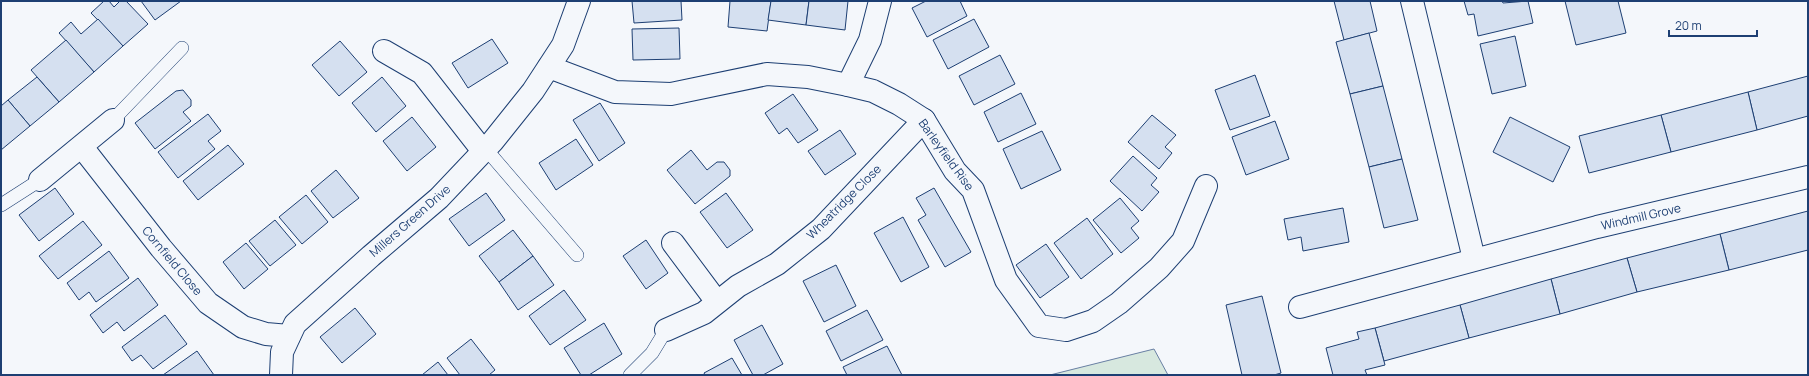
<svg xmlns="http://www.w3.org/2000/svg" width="1809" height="376" viewBox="0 0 1809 376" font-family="Manrope,sans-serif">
  <rect width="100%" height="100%" fill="#f4f7fb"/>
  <polygon fill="#d7e8df" stroke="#687fa3" points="1154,349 1168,375 1050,375"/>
  <g fill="#d5e0f0" stroke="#1d3f73">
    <polygon points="104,1 109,1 114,7 120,1 126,1 148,24 123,46 91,13"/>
    <polygon points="141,1 181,1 155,20"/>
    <polygon points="632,1 681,1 682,20 634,23"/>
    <polygon points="730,1 771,1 767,31 728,27"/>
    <polygon points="771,1 809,1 806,25 768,20"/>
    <polygon points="809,1 848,1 845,30 806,25"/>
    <polygon points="926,1 960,1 967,16 927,37 912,8"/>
    <polygon points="1334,1 1370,1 1377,31 1344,40"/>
    <polygon points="1464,1 1502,1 1503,3 1528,1 1533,23 1478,36 1474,14 1468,15"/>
    <polygon points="1565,1 1618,1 1626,33 1576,45"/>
    <polygon points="98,19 123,46 94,72 59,33 71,22 81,34"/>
    <polygon points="974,19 989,47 948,69 933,40"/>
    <polygon points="679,28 680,59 633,60 632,29"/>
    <polygon points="1369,33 1383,86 1350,94 1336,42"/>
    <polygon points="1515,36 1526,86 1492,94 1480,44"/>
    <polygon points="492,39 508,63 468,88 452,63"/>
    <polygon points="66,40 94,72 59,102 31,70"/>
    <polygon points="340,41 367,72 339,96 312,65"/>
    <polygon points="1000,55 1015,84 974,105 959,76"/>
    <polygon points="1255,75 1270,116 1230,130 1215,90"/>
    <polygon points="1808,76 1808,116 1757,130 1748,92"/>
    <polygon points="37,77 59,102 30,126 8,100"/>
    <polygon points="382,77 406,106 376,132 352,103"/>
    <polygon points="1383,86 1402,159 1369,167 1350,94"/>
    <polygon points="183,90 191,100 191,106 183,112 191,121 155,149 135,123 176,91"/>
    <polygon points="1748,92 1757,130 1671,152 1661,115"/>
    <polygon points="1021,93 1036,124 998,142 984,112"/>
    <polygon points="793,94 818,130 798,143 787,128 779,134 765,113"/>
    <polygon points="8,100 30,126 1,150 1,106"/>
    <polygon points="600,103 625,143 599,161 573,120"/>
    <polygon points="208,114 221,131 208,141 215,149 178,178 158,152"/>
    <polygon points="1152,115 1176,135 1165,147 1172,153 1159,169 1128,142"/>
    <polygon points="1661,115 1671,152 1589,173 1579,136"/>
    <polygon points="412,117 436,147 407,171 383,141"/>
    <polygon points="1510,117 1570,147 1553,182 1493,152"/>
    <polygon points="1275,121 1289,159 1246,175 1232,137"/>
    <polygon points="840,130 856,154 825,175 808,151"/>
    <polygon points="1042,131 1061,170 1021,189 1003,149"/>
    <polygon points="576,139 593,165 556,190 539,163"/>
    <polygon points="228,145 244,164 198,200 183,181"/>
    <polygon points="691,150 707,170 717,162 724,162 730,170 730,176 695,204 667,170"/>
    <polygon points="1133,156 1157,178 1151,185 1159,192 1142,211 1110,181"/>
    <polygon points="1402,159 1418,220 1384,228 1369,167"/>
    <polygon points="336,170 359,198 333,218 311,191"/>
    <polygon points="55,188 74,214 39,241 19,215"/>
    <polygon points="934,188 971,252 945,267 918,220 926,215 916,198"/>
    <polygon points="486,193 505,220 469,246 449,219"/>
    <polygon points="726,193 753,230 727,248 700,212"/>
    <polygon points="306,195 328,222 302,244 279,217"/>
    <polygon points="1120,198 1139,221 1131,228 1139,238 1121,253 1093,220"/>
    <polygon points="1343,208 1349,242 1303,251 1301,237 1288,240 1284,219"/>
    <polygon points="1808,211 1808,250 1729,270 1720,234"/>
    <polygon points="903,217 929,267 901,282 874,233"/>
    <polygon points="1087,218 1113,254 1081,279 1054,243"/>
    <polygon points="275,220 296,245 270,266 249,241"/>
    <polygon points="83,221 102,245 58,279 39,256"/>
    <polygon points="513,230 533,256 499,282 479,256"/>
    <polygon points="1720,234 1729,270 1637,292 1627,258"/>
    <polygon points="646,240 668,273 646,289 623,256"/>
    <polygon points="246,243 268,269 244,289 223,262"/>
    <polygon points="1046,244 1069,277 1040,298 1016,265"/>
    <polygon points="109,251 129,278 96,302 89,292 79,300 67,283"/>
    <polygon points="533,256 554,285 518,310 499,282"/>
    <polygon points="1627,258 1637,292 1560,314 1551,279"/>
    <polygon points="836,265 856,306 824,322 803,281"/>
    <polygon points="138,278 158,305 124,331 117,322 103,333 90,315"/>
    <polygon points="1551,279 1560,314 1469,338 1460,305"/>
    <polygon points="564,290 586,320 550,345 529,316"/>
    <polygon points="1262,296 1281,373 1274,375 1242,375 1226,305"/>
    <polygon points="1460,305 1469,338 1384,361 1375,328"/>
    <polygon points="355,308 376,334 342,363 320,337"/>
    <polygon points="867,310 883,340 841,361 826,331"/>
    <polygon points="165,315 187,344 153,369 141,355 132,361 122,347"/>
    <polygon points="604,323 622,354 589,375 581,375 564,348"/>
    <polygon points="762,325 783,364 763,375 753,375 734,340"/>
    <polygon points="1375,328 1385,365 1365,370 1367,375 1333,375 1326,348 1359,339 1357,332"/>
    <polygon points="471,339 495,370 489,375 460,375 447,358"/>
    <polygon points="887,346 902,375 847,375 843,367"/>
    <polygon points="197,351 214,375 163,375"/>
    <polygon points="732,358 742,375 705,375 704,373"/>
    <polygon points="438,362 448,375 422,375"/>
  </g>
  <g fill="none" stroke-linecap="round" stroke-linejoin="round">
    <defs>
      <g id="lane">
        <polyline points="113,120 182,48"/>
        <polyline points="485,148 577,255"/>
        <polyline points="1,205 40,180"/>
        <polyline points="630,375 652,353 666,330"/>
      </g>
      <g id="street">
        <polyline points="1412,1 1474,259"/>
        <polyline points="384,51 422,73 483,151"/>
        <polyline points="549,67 615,92 671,94 767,74 808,77 848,85 873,91 899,104 924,120 955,171 973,190 1006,280 1039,326 1066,330 1093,321 1119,303 1159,268 1183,241 1206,186"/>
        <polyline points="848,85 870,40 880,1"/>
        <polyline points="82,147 161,248 208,303 243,327 266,334 289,336"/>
        <polyline points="40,180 113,120"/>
        <polyline points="673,243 717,302"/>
        <polyline points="1300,307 1597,227 1808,177"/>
        <polyline points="666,330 704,313 738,286 777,264 821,229 924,120"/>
        <polyline points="281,375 282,352 295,324 371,256 439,198 493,141 533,91 563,45 579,1"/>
      </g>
    </defs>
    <use href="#lane" stroke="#1d3f73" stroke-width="14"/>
    <use href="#street" stroke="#1d3f73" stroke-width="24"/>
    <use href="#lane" stroke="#f4f7fb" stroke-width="13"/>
    <use href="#street" stroke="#f4f7fb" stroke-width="22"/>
  </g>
  <g text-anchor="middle" stroke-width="3" stroke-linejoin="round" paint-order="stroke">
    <g font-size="12" fill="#1d3f73" stroke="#f4f7fb">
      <text transform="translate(946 155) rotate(54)" y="4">Barleyfield Rise</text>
      <text transform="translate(844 202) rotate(-45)" y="4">Wheatridge Close</text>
      <text transform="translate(1641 217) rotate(-13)" y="4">Windmill Grove</text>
      <text transform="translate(410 221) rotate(-41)" y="4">Millers Green Drive</text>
      <text transform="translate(172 261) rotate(50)" y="4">Cornfield Close</text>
    </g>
  </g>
  <rect width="1809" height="376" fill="none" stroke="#1d3f73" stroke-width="4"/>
  <path d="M1669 30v6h88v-6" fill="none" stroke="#1d3f73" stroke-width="2"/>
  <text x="1675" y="30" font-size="12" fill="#1d3f73" stroke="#f4f7fb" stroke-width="3" paint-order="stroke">20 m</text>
</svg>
